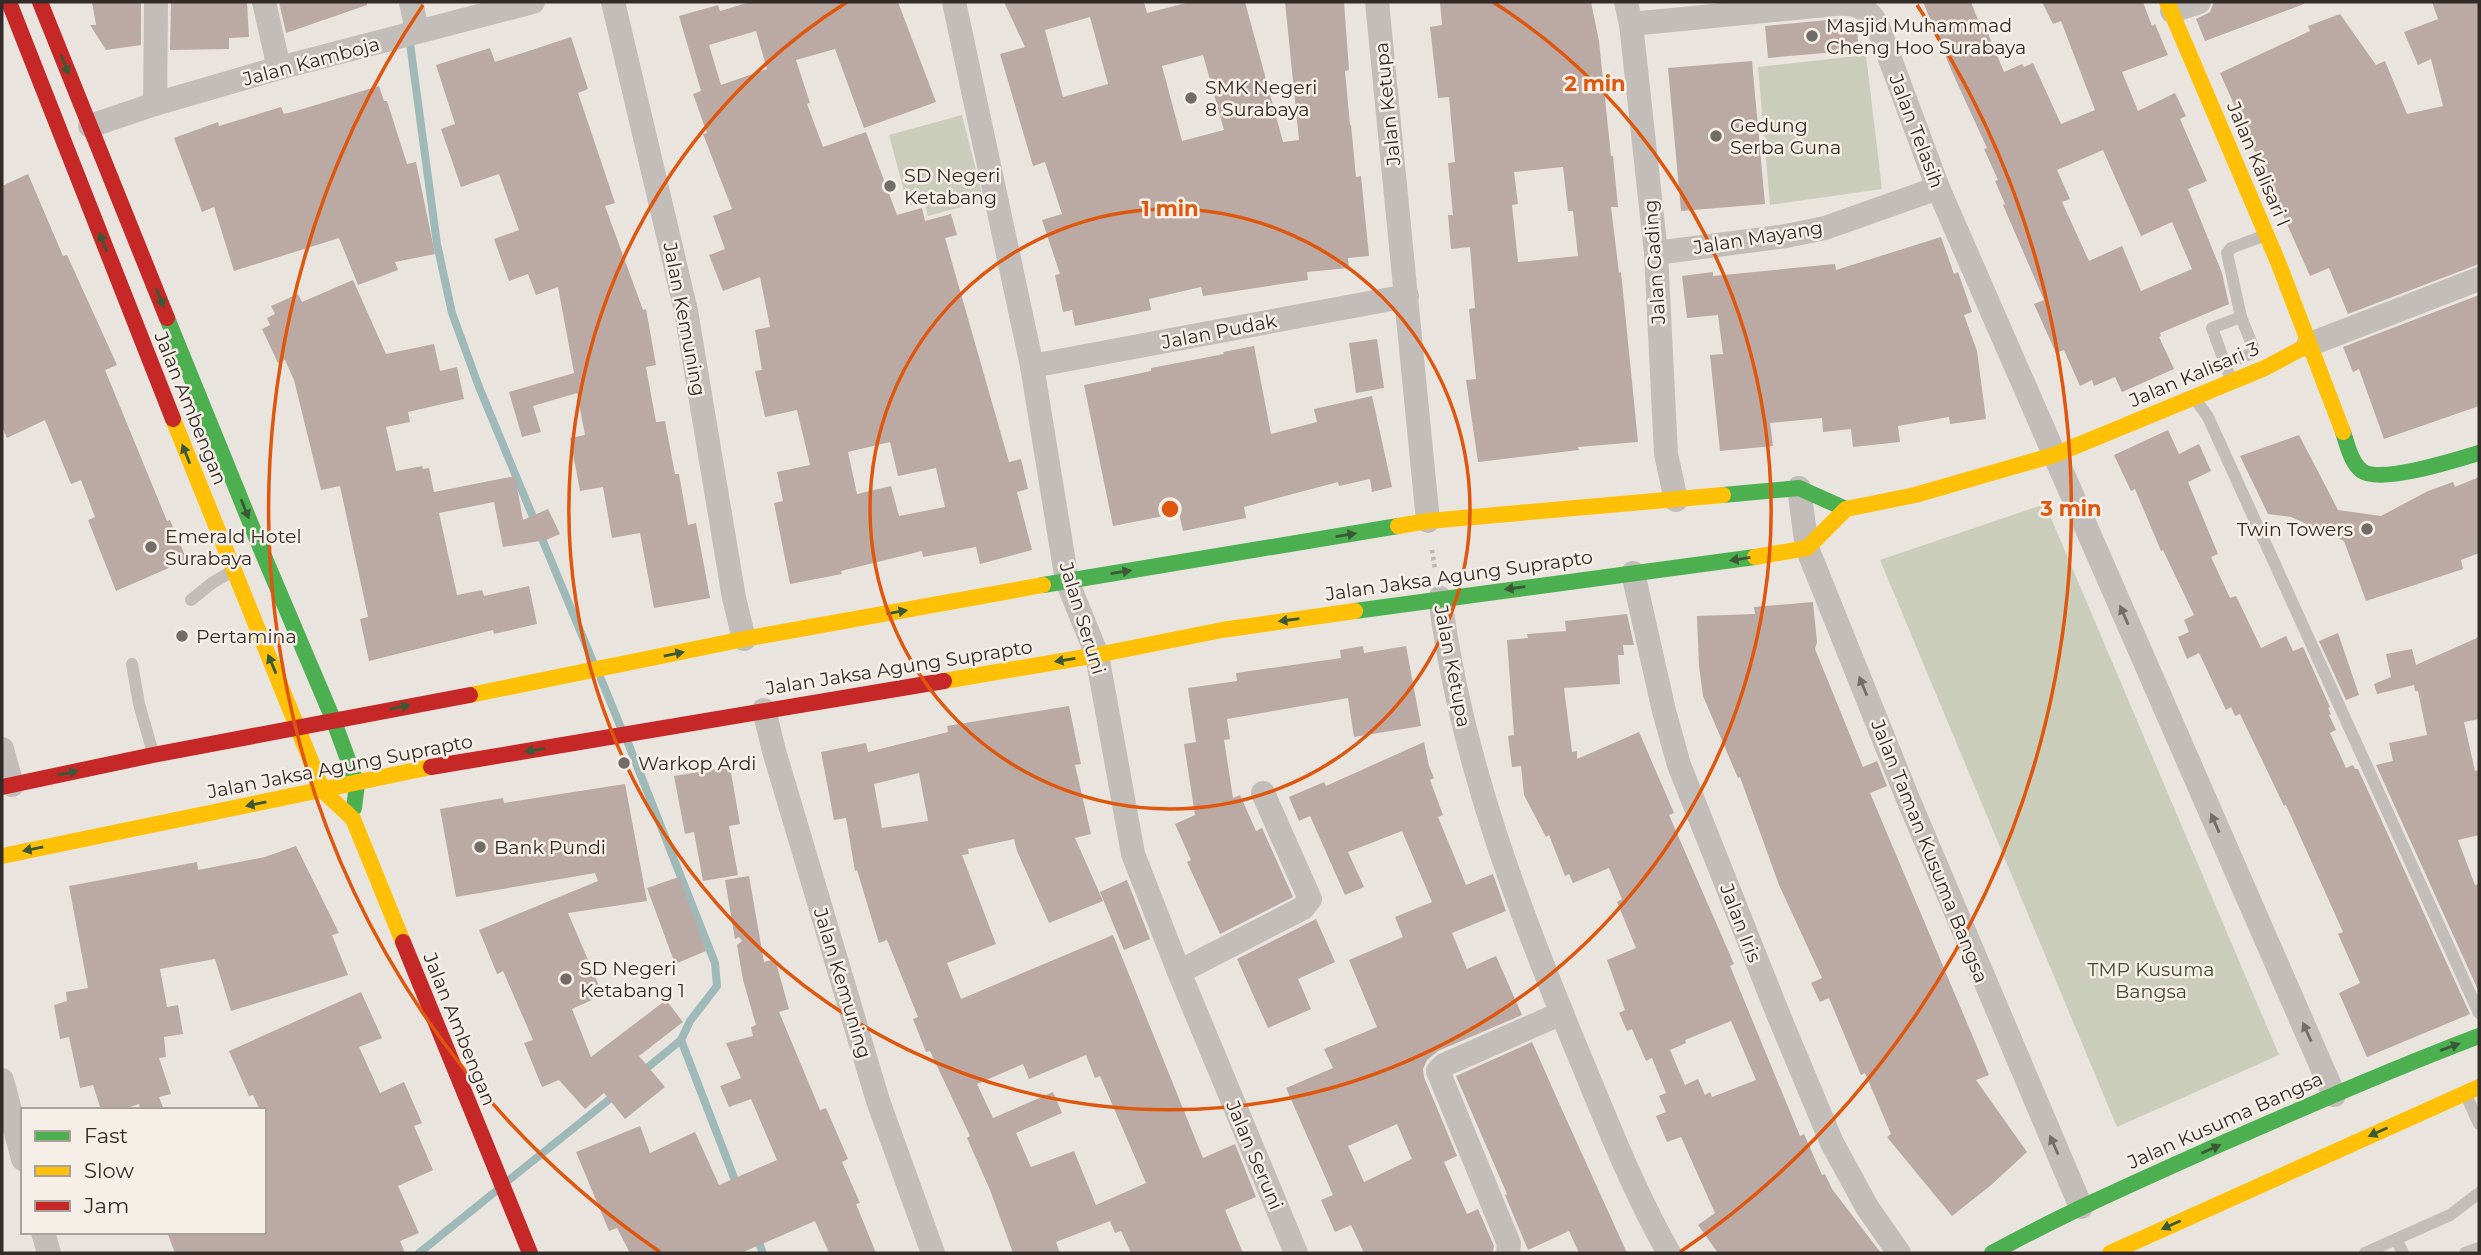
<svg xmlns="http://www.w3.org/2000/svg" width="2481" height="1255" viewBox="0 0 2481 1255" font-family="Montserrat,sans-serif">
  <rect width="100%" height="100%" fill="#eae4df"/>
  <g fill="#cbcdbb">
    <polygon points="1866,55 1882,189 1770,205 1758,67"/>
    <polygon points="962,115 984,201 928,216 924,201 908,206 889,135"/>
    <polygon points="2045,504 2279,1055 2117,1127 1880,560"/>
  </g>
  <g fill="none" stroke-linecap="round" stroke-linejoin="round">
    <g stroke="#9eb9b8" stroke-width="8">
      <polyline points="409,36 437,244 452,313 479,387 594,664"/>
      <polyline points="601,679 621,728"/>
      <polyline points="628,743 715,963 717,986 690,1021 681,1040 642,1072"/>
      <polyline points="681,1040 738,1188"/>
      <polyline points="509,1180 616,1094"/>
      <polyline points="756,1236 763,1253"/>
      <polyline points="419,1253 496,1191"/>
    </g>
  </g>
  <g fill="#bba9a3" fill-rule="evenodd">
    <polygon points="92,2 141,2 141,45 106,50 90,25 96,25"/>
    <polygon points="171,2 247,2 249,37 229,38 229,49 170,50"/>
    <polygon points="279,2 367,2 367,5 286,33"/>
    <path d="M750,2H898L936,102L864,128L835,49L796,60L810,103L807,104L823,147L866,132L897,215L922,208L925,221L951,214L957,235L945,238L1009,462L1021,459L1028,489L1017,492L1032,550L980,564L976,547L923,557L922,551L841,571L842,574L790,584L774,503L783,501L777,472L810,465L797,410L765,417L755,371L762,370L755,330L770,327L760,277L723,291L709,255L725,249L713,216L732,209L703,134L707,133L693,94L701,91L679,16L718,5L720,11ZM756,31L767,69L721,85L709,45ZM890,442L898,476L936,468L945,507L899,516L891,486L857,494L848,452Z"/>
    <path d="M1004,2H1144L1147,13L1190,2H1245L1283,142L1299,140L1285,2H1344L1349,70L1345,71L1350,125H1351L1356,177L1361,176L1369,256L1348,258L1349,268L1307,272L1308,280L1203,296L1201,287L1149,299L1151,310L1075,326L1072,310L1063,312L1055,275L1060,274L1042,220L1062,214L1045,162L1033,166L1000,54L1025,47ZM1090,17L1108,84L1063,97L1045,30ZM1203,55L1224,130L1182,141L1162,66Z"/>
    <path d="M1440,2H1591L1599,41L1611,156H1613L1618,207H1611L1619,273L1621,272L1638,442L1578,447L1579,450L1478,462L1466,380L1476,379L1469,309L1475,308L1470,247L1451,249L1448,215H1453L1448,163L1455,162L1449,97L1438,98L1430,27L1442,25ZM1563,167L1568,211H1573L1578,256L1518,262L1512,205L1518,204L1514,172Z"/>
    <path d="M1923,2H1971L1981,28L1985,26L2004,72L2022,64L2024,67L2033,63L2061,124L2095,110L2061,21L2053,24L2042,2H2143L2152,26L2155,24L2168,55L2122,72L2138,111L2175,93L2186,116L2180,119L2207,181L2188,189L2222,273L2229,304L2160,333L2161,336L2159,337L2174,369L2122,392L2115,377L2094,386L2092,380L2080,386L2064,350L2056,353L2034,304L2044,300L2003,205L2005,204L1995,181L1998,180L1984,149L1987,148L1953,74ZM2103,150L2141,236L2172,222L2192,269L2141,291L2122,246L2089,261L2062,202L2070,199L2057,170Z"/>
    <polygon points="2214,2 2303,2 2304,4 2205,41 2196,19 2210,12"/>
    <polygon points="2432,2 2479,2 2479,264 2348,314 2329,268 2310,276 2220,73 2310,31 2308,26 2340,14 2376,65 2385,61 2407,114 2443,106 2431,59 2418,65 2404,32 2438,19"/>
    <polygon points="1837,19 1856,22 1859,50 1768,58 1765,26"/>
    <polygon points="571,37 588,89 578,93 615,203 605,206 643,310 646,309 656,365 646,367 656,422 665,421 675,474 679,474 688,525 696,523 710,598 654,608 640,533 612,538 603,487 580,491 570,438 585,435 577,393 533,406 541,432 522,437 509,392 574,373 558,287 536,295 528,274 509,281 494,239 519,230 499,174 461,187 441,129 455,124 436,65 490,48 495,62"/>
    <polygon points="1752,61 1765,204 1681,211 1668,68"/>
    <polygon points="379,86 384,101 387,101 407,164 416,162 435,254 395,262 398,270 358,285 339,238 234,271 214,207 202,212 174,138 218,122 219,126 281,107 284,114 299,110"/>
    <polygon points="28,174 63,256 67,255 117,365 105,370 167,521 170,520 187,560 116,591 88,520 95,517 81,480 71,484 45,420 7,438 2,427 2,186"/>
    <polygon points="1941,237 1954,274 1958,272 1972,312 1964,315 1977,351 1986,419 1950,424 1949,417 1898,426 1900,442 1853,447 1851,429 1823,432 1822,418 1770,423 1773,446 1720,451 1710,355 1723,354 1718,315 1687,318 1682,276 1713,272 1713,276 1835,264 1836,270"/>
    <polygon points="353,280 386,354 434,344 440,371 457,367 464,399 408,412 410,422 386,427 396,471 422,466 423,469 429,468 434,492 515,476 523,520 548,509 560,534 546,540 503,547 494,502 439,513 457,595 482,590 484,596 529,586 537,624 494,634 493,630 369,661 360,619 368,617 340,486 321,490 294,380 285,360 278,363 262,329 270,325 267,318 275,314 271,306 298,294 302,302"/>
    <polygon points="2479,295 2479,406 2384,439 2359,369 2353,372 2343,347"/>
    <polygon points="1377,339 1384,388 1356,393 1349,343"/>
    <polygon points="1254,346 1271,434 1317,422 1314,409 1372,396 1392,487 1372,492 1370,479 1339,486 1338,482 1244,507 1246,518 1183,531 1179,513 1113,526 1084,385 1151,371 1151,368 1224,354 1223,352"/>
    <polygon points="2168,430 2179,454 2199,444 2211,471 2188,482 2218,554 2211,557 2230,598 2236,596 2261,648 2286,636 2293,651 2303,647 2330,707 2328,708 2331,714 2329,715 2336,730 2330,733 2346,768 2353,765 2355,769 2358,769 2470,1014 2367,1057 2339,993 2360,983 2338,934 2343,932 2286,805 2284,806 2240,714 2235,716 2231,707 2226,710 2199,653 2187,659 2178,637 2189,632 2184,620 2194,615 2163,550 2161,551 2135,489 2131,491 2114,455"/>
    <polygon points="2299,435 2338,510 2381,516 2428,491 2453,482 2455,487 2479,477 2479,553 2461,560 2463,569 2366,601 2344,541 2291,517 2268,514 2240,456"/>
    <polygon points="1813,602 1817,642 1815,649 1863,767 1877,761 1887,786 1870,793 1989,1075 1976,1080 2027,1152 1990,1186 1952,1216 1887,1137 1891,1134 1865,1073 1861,1075 1829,998 1820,1002 1811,983 1822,978 1779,885 1740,777 1738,778 1703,696 1699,666 1697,616 1755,614 1754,607"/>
    <path d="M1627,614L1634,645H1623L1624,655H1618L1620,684L1564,688L1572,752L1577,751V759L1639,732L1674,813L1669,815L1734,964L1730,966L1800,1136L1804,1134L1822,1175L1825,1174L1832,1189L1881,1253H1718L1698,1225L1715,1213L1681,1137L1667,1142L1656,1116L1666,1112L1659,1096L1666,1093L1652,1058L1646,1061L1632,1029L1627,1031L1619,1013L1625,1010L1607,960L1636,948L1617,902L1622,899L1609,868L1573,883L1569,874L1565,876L1549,835L1546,837L1524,795L1521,766L1512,767L1508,736L1514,735L1507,640L1528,638L1527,634L1566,631L1565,621ZM1731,1021L1756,1080L1712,1097L1710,1092L1705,1095L1698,1079L1685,1085L1670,1050L1686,1043L1685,1040Z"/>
    <polygon points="2338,633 2359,695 2346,700 2319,641"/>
    <polygon points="2479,637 2479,719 2464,722 2475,771 2479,770 2479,835 2458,840 2475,885 2479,884 2479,992 2376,765 2393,761 2389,743 2427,735 2418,691 2415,691 2414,685 2377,694 2374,684 2391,677 2386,654 2412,649 2416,665"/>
    <polygon points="1363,646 1364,653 1406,646 1421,726 1354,737 1348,698 1227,719 1230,739 1224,740 1233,798 1240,795 1256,831 1262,828 1293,897 1220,934 1187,862 1191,860 1175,824 1195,815 1184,744 1196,742 1188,688 1237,681 1236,673 1341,658 1340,650"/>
    <path d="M1069,706L1081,764L1075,765L1091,834L1075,838L1103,901L1049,923L1017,851L1014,839L968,849L969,854L962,855L996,944L947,963L961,999L1113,935L1203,1158L1235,1144L1256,1197L1225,1210L1243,1253H1131L1121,1231L1115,1233L1110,1221L1056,1242L1060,1253H1013L990,1190L967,1138L970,1136L930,1051L926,1052L913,1019L918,1017L887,940L879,943L857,870L855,871L846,818L834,820L821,752L866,743L868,752L948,732L947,726ZM919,773L928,821L882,828L874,784ZM1086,1055L1095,1078L1100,1076L1146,1183L1096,1205L1074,1151L1031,1167L1016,1133L1062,1113L1053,1092L993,1118L977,1084L1023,1064L1029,1079Z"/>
    <path d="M1424,742L1429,766L1434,778L1430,780L1443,815L1438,817L1466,885L1493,874L1506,911L1452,933L1467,969L1496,956L1522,1015L1438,1051L1427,1060L1423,1069L1424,1077L1457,1156L1444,1162L1467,1214L1478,1209L1494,1246L1493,1251L1488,1253H1364L1351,1225L1335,1232L1321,1200L1333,1195L1286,1088L1333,1068L1324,1049L1377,1027L1349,960L1403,937L1395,917L1432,902L1402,831L1348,852L1364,887L1345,895L1310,816L1299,821L1289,797L1324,782L1326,786ZM1397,1124L1412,1159L1364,1182L1348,1146Z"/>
    <polygon points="730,767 740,824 729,826 738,875 703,881 694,832 685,834 674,776"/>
    <polygon points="625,784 647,901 568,913 603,995 572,1009 591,1057 666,1000 683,1022 639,1056 665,1087 625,1119 604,1093 585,1109 559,1080 542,1087 524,1043 533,1040 503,971 497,974 479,930 598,881 595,873 456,897 440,809 503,798 504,803"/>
    <polygon points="296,846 339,933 332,935 348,975 231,1011 215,959 160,969 167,1007 178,1005 183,1034 164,1037 166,1057 159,1058 171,1094 159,1097 164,1110 141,1110 139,1104 121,1110 101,1110 93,1085 80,1088 69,1037 60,1039 54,1005 67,1001 66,992 88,988 69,886 197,862 198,870 265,857"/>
    <polygon points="749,876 764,962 775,959 789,1009 779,1012 820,1110 826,1108 848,1159 842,1162 860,1203 856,1204 876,1253 829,1253 815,1221 741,1253 630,1253 617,1228 609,1231 576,1152 640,1126 650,1153 695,1132 719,1185 777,1160 751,1099 729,1107 720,1086 741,1078 726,1043 753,1036 751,1027 756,1025 743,980 737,945 742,941 739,937 735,939 725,880"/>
    <polygon points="679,877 706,951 675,964 647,888"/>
    <polygon points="1127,880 1150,939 1124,950 1100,892"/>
    <polygon points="1316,919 1335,962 1298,979 1311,1009 1268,1028 1237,959"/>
    <polygon points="361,992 382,1038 359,1047 380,1093 404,1082 422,1123 414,1126 433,1170 398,1186 419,1233 400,1241 405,1253 175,1253 167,1232 264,1232 264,1110 260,1110 253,1095 249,1096 229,1051"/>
    <polygon points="1532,1042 1563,1112 1627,1253 1579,1253 1569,1231 1528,1250 1505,1195 1507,1194 1456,1076"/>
  </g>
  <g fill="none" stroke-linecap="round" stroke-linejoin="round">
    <polyline stroke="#bbb6b2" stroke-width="4.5" stroke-dasharray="3.5 3.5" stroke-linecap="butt" points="1432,550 1435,569"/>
    <g stroke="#c2bdb9" stroke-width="12">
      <polyline points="2225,364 2255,352 2241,317"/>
      <polyline points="2231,380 2212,328 2241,317 2227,253 2231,248 2266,235"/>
      <polyline points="2196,400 2208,417 2479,1013"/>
      <polyline points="191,600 212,583 231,572"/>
      <polyline points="132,664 139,704 153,753"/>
      <polyline points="2466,1095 2479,1124"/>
      <polyline points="2396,1239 2403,1253"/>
      <polyline points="2365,1253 2450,1215 2479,1193"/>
      <polyline points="2465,1253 2479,1248"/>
    </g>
    <g stroke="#c2bdb9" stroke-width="24">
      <polyline points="264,2 279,68"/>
      <polyline points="411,2 417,31"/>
      <polyline points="613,2 686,311 734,598 744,639"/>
      <polyline points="954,2 1032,366 1067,581 1097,655 1133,854 1179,972 1296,1253"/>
      <polyline points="1377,2 1428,521"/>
      <path d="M1626,2L1631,24L1836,4C1856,3 1867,7 1877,24L1938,188L2334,1095"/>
      <polyline points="2172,11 2199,2"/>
      <polyline points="1631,24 1656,253 1666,454 1676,500"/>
      <polyline points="155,104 156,2"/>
      <polyline points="90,126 155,104 279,68 533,2"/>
      <polyline points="1656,253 1786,236 1825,228 1938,188"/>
      <polyline points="2308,345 2479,279"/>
      <polyline points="1032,366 1407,296"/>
      <polyline points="1799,488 1807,548 1908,799 2081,1207"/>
      <polyline points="1633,573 1664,711 1679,765 1778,1014 1832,1143 1867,1207 1899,1253"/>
      <path d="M1440,598C1461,759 1517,906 1579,1055C1607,1122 1633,1190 1669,1253"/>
      <polyline points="764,710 774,751 878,1101 933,1253"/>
      <polyline points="2,749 12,785"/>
      <polyline points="1179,972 1303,908 1310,899 1263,793"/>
      <polyline points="2,1080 23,1159"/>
      <polyline points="43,1232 49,1253"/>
      <polyline points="1508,1253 1509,1244 1438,1071 1444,1065 1562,1013"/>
    </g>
    <g stroke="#4caf50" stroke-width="16">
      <polyline points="167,318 263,554 333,719 357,784 354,808"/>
      <path d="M2343,432C2347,444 2351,463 2362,471C2381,484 2456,460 2479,453"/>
      <polyline points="1723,495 1799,488 1846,509"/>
      <polyline points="1043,585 1398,526"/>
      <polyline points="1355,611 1755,557"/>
      <path d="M1992,1253C2067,1212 2145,1178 2223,1143C2308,1106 2392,1069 2479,1036"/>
    </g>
    <g stroke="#ffc107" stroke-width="16">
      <polyline points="2167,2 2278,262 2343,432"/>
      <polyline points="173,419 323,791 353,819 403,942"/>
      <polyline points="1398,526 1428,521 1723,495"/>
      <polyline points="1755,557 1807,548 1846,509 1915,495 2054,455 2265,368 2308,345"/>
      <polyline points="944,681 1097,655 1222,630 1355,611"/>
      <polyline points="470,695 744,639 1043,585"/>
      <polyline points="2,856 431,767"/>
      <polyline points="2110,1253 2479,1087"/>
    </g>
    <g stroke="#c62828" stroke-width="16">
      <polyline points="9,2 173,419"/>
      <polyline points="40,2 167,318"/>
      <polyline points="431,767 944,681"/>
      <polyline points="2,787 153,755 470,695"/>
      <polyline points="403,942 530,1253"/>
    </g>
  </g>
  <defs><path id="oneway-solid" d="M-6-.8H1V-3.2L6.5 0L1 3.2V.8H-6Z" transform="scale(1.75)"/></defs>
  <g fill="#3b5936">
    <use href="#oneway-solid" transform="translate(65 65) rotate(68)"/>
    <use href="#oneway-solid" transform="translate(103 242) rotate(-111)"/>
    <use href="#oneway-solid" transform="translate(160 298) rotate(68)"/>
    <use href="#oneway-solid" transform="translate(186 454) rotate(-112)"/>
    <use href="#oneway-solid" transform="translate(245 509) rotate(68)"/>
    <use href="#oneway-solid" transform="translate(1346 535) rotate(-9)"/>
    <use href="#oneway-solid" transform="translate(1740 559) rotate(171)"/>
    <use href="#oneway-solid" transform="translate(1121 572) rotate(-9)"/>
    <use href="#oneway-solid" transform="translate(1515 588) rotate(172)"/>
    <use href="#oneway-solid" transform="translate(897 612) rotate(-10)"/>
    <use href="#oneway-solid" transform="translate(1289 620) rotate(172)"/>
    <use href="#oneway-solid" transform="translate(674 654) rotate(-12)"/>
    <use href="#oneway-solid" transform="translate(1065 660) rotate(171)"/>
    <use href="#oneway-solid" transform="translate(272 664) rotate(-113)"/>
    <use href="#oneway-solid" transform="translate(400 707) rotate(-11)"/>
    <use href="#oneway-solid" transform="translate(535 750) rotate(171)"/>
    <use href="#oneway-solid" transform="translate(68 773) rotate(-12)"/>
    <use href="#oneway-solid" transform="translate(256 804) rotate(169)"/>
    <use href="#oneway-solid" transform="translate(33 849) rotate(169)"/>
    <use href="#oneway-solid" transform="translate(2450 1047) rotate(-20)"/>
    <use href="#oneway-solid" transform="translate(2378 1132) rotate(156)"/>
    <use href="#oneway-solid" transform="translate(2211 1149) rotate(-24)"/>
    <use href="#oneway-solid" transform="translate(2171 1225) rotate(156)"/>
  </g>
  <g fill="#736d69">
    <use href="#oneway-solid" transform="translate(2124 615) rotate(-114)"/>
    <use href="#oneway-solid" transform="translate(1863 686) rotate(-112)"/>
    <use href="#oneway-solid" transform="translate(2215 823) rotate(-114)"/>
    <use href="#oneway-solid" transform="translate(2307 1032) rotate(-114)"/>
    <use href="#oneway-solid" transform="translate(2054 1145) rotate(-114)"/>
  </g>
  <g fill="none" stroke="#df570d" stroke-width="3.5">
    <circle cx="1170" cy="509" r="300"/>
    <path d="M1493 2A601 601 0 1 1 847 2"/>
    <path d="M660 1252A901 901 0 0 1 423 5M1917 5A901 901 0 0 1 1680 1252"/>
  </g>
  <g fill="#726c68" stroke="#f6efe7" stroke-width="2.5">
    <circle cx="1812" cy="36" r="7"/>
    <circle cx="1191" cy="98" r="7"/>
    <circle cx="1716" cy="136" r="7"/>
    <circle cx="890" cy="186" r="7"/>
    <circle cx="2367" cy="529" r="7"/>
    <circle cx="151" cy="547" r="7"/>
    <circle cx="182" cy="636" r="7"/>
    <circle cx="624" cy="763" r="7"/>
    <circle cx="480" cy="847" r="7"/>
    <circle cx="566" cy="979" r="7"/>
  </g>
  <g text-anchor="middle" stroke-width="5" stroke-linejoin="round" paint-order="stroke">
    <g font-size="19" fill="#322b28" stroke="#f6efe7" text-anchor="start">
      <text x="1826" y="32">Masjid Muhammad<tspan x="1826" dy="22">Cheng Hoo Surabaya</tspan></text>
      <text x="1205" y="94">SMK Negeri<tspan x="1205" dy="22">8 Surabaya</tspan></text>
      <text x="1730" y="132">Gedung<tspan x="1730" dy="22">Serba Guna</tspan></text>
      <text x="904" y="182">SD Negeri<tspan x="904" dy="22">Ketabang</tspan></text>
      <text x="2353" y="536" text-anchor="end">Twin Towers</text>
      <text x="165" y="543">Emerald Hotel<tspan x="165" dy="22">Surabaya</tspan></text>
      <text x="196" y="643">Pertamina</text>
      <text x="638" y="770">Warkop Ardi</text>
      <text x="494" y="854">Bank Pundi</text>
      <text x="580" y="975">SD Negeri<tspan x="580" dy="22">Ketabang 1</tspan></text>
    </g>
    <g font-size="19" fill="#322b28" stroke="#f6efe7">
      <text transform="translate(311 61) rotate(-15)" y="7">Jalan Kamboja</text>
      <text transform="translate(1387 104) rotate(-96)" y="7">Jalan Ketupa</text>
      <text transform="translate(1917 131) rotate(69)" y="7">Jalan Telasih</text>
      <text transform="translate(2259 164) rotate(67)" y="7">Jalan Kalisari I</text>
      <text transform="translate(1758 237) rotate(-9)" y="7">Jalan Mayang</text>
      <text transform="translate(1654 262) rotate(-94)" y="7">Jalan Gading</text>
      <text transform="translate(685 319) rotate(79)" y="7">Jalan Kemuning</text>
      <text transform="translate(1219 331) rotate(-11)" y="7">Jalan Pudak</text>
      <text transform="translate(2194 374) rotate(-23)" y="7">Jalan Kalisari 3</text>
      <text transform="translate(191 408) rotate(68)" y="7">Jalan Ambengan</text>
      <text transform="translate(1459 575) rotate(-8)" y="7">Jalan Jaksa Agung Suprapto</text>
      <text transform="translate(1083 618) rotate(73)" y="7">Jalan Seruni</text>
      <text transform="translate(1453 666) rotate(79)" y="7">Jalan Ketupa</text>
      <text transform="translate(899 667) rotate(-9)" y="7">Jalan Jaksa Agung Suprapto</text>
      <text transform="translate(340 766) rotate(-11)" y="7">Jalan Jaksa Agung Suprapto</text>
      <text transform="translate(1930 851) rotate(68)" y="7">Jalan Taman Kusuma Bangsa</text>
      <text transform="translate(1741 923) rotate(69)" y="7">Jalan Iris</text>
      <text transform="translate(843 983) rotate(73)" y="7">Jalan Kemuning</text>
      <text transform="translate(460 1029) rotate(68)" y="7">Jalan Ambengan</text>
      <text transform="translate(2225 1120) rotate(-24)" y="7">Jalan Kusuma Bangsa</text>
      <text transform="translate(1255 1155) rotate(67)" y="7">Jalan Seruni</text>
    </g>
    <g font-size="19" fill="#434d2f" stroke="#f6efe7">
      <text x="2151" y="976">TMP Kusuma<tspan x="2151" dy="22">Bangsa</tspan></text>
    </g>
  </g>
  <circle cx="1170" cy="509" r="10" fill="#df570d" stroke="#f6efe7" stroke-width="3.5"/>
  <g font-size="21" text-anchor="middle" font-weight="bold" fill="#df570d" stroke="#f6efe7" stroke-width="5" stroke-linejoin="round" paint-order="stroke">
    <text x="1595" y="91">2 min</text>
    <text x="1170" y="216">1 min</text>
    <text x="2071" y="516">3 min</text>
  </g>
  <rect width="2481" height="1255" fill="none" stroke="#322b28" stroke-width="7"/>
  <rect x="21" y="1108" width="245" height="126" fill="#f6efe7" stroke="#a8a19b" stroke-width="2"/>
  <rect x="35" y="1131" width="35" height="10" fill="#4caf50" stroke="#a8a19b" stroke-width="2"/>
  <text x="84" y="1143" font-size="21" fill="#322b28">Fast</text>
  <rect x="35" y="1166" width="35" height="10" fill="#ffc107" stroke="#a8a19b" stroke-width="2"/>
  <text x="84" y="1178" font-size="21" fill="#322b28">Slow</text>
  <rect x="35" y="1201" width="35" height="10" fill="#c62828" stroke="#a8a19b" stroke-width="2"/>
  <text x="84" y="1213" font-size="21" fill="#322b28">Jam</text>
</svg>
